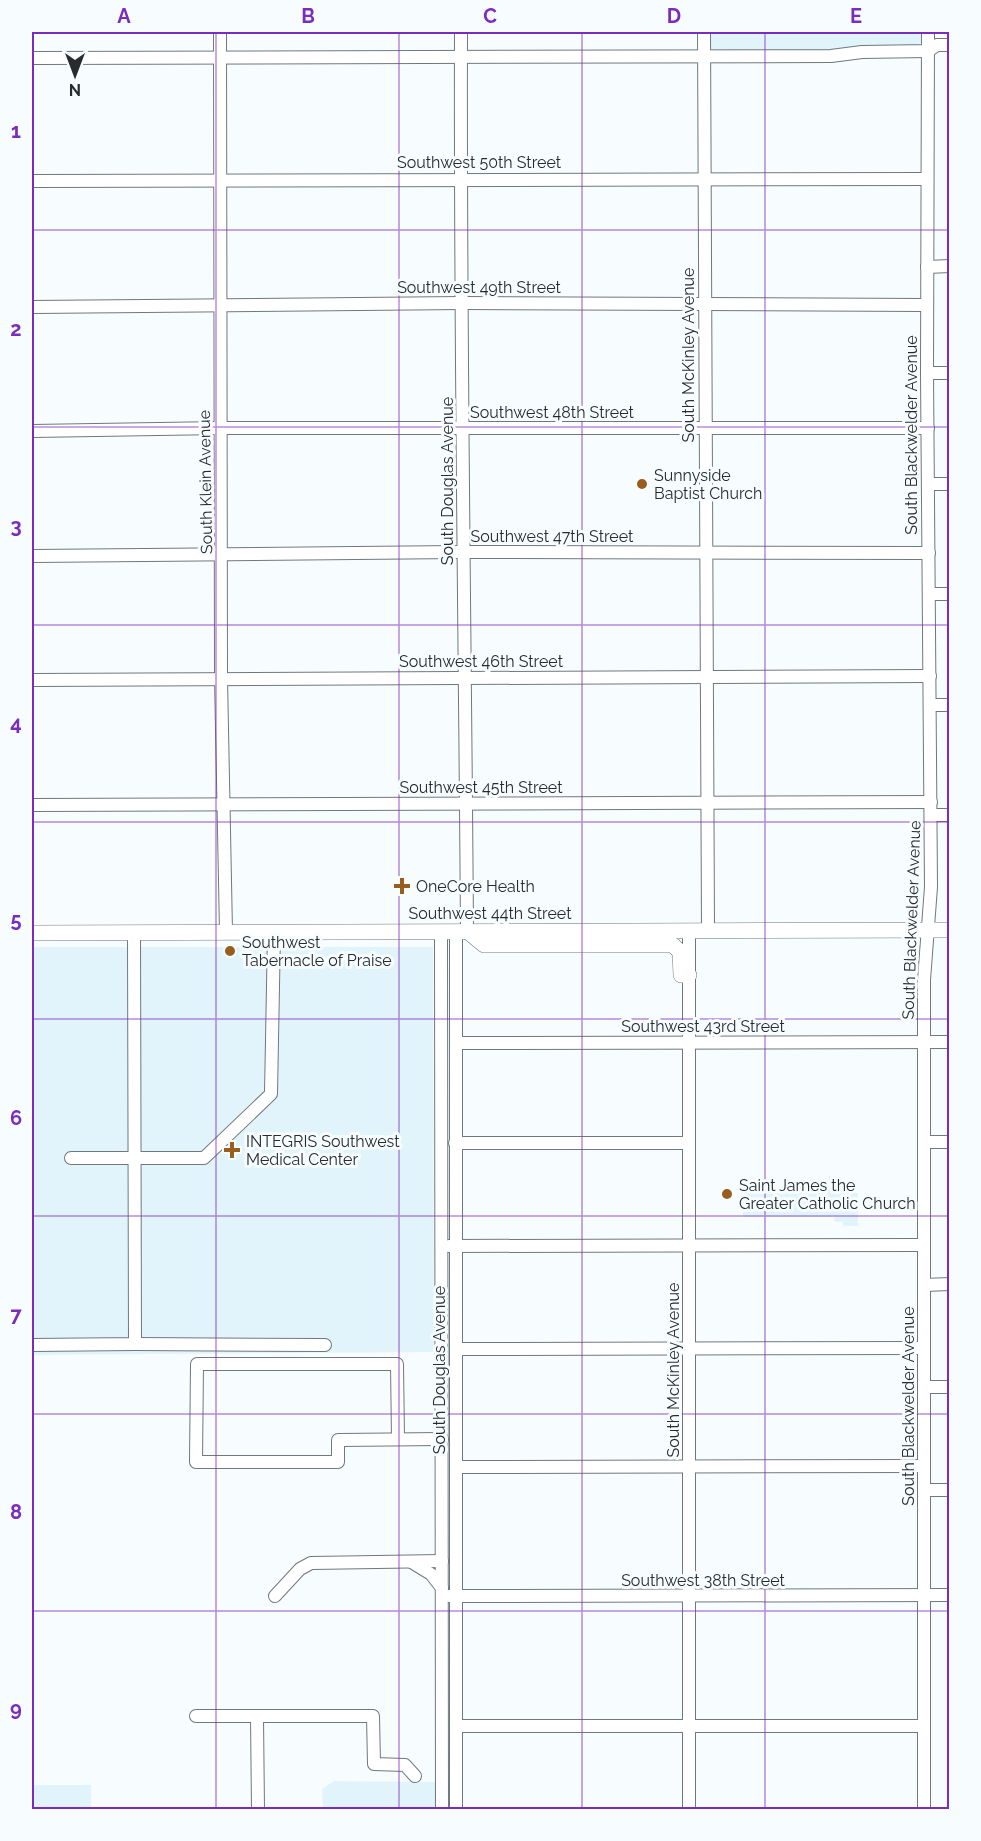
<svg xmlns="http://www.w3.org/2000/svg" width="981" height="1841" viewBox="0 0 981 1841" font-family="Raleway,sans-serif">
  <rect width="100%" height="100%" fill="#f7fcff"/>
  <g fill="#e2f4fb">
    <polygon points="710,32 924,32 924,38 918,45 835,52 714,52 710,48"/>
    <polygon points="32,947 433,947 434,1352 32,1355"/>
    <polygon points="829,1176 839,1176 839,1190 844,1190 844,1193 858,1193 858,1226 843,1226 843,1222 835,1222 834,1217 743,1217 743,1192 828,1191"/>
    <polygon points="334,1781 435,1782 437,1785 437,1809 323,1809 322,1789"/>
    <rect x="32" y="1785" width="59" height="24"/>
  </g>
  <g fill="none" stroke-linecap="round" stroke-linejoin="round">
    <defs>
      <g id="minor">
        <polyline points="220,32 221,678 226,932"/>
        <path d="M461,32C460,331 465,631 467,931"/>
        <polyline points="704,32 708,931"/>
        <polyline points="32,58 831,56 862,52 928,51 937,45 950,45"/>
        <polyline points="32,181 927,179"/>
        <polyline points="927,267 950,266"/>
        <polyline points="32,307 463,303 927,305"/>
        <polyline points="927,373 950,373"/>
        <polyline points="32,431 221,428 928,428"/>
        <polyline points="929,484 950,484"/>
        <polyline points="32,556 457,552 929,553"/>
        <polyline points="930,594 950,594"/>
        <polyline points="32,680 930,676"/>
        <polyline points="931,705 950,705"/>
        <polyline points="32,805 931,802"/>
        <polyline points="931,815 950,815"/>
        <polyline points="441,931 442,1810"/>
        <polyline points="456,931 456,1810"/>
        <polyline points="456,1043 950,1042"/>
        <polyline points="924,1142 950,1142"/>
        <polyline points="455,1143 689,1143"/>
        <polyline points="71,1158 204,1158 271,1094 274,932"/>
        <polyline points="449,1246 924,1245"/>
        <polyline points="924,1285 950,1284"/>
        <polyline points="135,1344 325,1345"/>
        <polyline points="32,1345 135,1344 134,933"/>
        <polyline points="456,1349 924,1348"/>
        <polyline points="924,1387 950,1387"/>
        <polyline points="398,1439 397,1364 197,1364 196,1462 338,1462 338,1440 442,1439"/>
        <polyline points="456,1467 924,1466"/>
        <polyline points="924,1490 950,1490"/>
        <polyline points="413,1563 431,1574 442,1588"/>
        <polyline points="275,1596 300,1569 311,1563 442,1561"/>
        <polyline points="449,1596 950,1595"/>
        <polyline points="196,1716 373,1716 374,1764 405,1765 415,1776"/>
        <polyline points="257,1717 258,1810"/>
        <polyline points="456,1726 924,1726"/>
        <polyline points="689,1810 689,931"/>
        <polyline points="924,1810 924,980 931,887 927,373 928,32"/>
      </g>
      <g id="major">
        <polyline points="467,931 484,945 673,945 680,952 681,975 689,975"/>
        <polyline points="32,933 950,930"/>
      </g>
    </defs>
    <use href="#minor" stroke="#70787c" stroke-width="14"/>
    <use href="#major" stroke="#70787c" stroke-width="16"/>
    <use href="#minor" stroke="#fff" stroke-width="12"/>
    <use href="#major" stroke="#fff" stroke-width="15"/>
  </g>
  <path fill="none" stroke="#7b2cbf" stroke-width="1.5" stroke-opacity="0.55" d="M216,32V1810M399,32V1810M582,32V1810M765,32V1810M32,230H950M32,427H950M32,625H950M32,822H950M32,1019H950M32,1216H950M32,1414H950M32,1611H950"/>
  <g fill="#995d1f" stroke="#f7fcff" stroke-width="2">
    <circle cx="642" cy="484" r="6"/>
    <path d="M399 877h6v6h6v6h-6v6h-6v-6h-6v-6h6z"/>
    <circle cx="230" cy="951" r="6"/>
    <path d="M229 1141h6v6h6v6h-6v6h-6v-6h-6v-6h6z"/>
    <circle cx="727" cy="1194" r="6"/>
  </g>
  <g text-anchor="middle" stroke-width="6" stroke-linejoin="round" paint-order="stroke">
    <g font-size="16" fill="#282b2d" stroke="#f7fcff">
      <text x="479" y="168">Southwest 50th Street</text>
      <text x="479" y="293">Southwest 49th Street</text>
      <text transform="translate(688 355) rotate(-90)" y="6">South McKinley Avenue</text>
      <text x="552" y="418">Southwest 48th Street</text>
      <text transform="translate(911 435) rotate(-90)" y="6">South Blackwelder Avenue</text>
      <text transform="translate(447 481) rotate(-90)" y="6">South Douglas Avenue</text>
      <text transform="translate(205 482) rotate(-91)" y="6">South Klein Avenue</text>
      <text x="552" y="542">Southwest 47th Street</text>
      <text x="481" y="667">Southwest 46th Street</text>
      <text x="481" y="793">Southwest 45th Street</text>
      <text x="490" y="919">Southwest 44th Street</text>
      <text transform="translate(911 920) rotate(-88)" y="6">South Blackwelder Avenue</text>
      <text x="703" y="1032">Southwest 43rd Street</text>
      <text transform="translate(439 1370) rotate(-90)" y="6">South Douglas Avenue</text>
      <text transform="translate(673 1370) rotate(-90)" y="6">South McKinley Avenue</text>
      <text transform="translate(908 1406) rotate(-90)" y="6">South Blackwelder Avenue</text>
      <text x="703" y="1586">Southwest 38th Street</text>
    </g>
    <g font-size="16" fill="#282b2d" stroke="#f7fcff" text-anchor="start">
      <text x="654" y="481">Sunnyside<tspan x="654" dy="18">Baptist Church</tspan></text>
      <text x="416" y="892">OneCore Health</text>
      <text x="242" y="948">Southwest<tspan x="242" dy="18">Tabernacle of Praise</tspan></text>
      <text x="246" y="1147">INTEGRIS Southwest<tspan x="246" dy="18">Medical Center</tspan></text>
      <text x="739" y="1191">Saint James the<tspan x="739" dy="18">Greater Catholic Church</tspan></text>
    </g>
  </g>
  <rect width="981" height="1841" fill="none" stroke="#f7fcff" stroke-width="66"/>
  <g transform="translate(75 75) rotate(180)" stroke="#f7fcff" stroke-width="4.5" paint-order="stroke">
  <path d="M0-4.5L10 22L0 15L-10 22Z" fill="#282b2d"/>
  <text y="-9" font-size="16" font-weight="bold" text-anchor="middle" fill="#282b2d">N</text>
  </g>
  <rect x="33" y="33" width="915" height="1775" fill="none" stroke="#7b2cbf" stroke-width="2"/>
  <g font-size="20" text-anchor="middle" font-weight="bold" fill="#7b2cbf">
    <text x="124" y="23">A</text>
    <text x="308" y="23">B</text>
    <text x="490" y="23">C</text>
    <text x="674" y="23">D</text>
    <text x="856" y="23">E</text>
    <text x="16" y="138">1</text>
    <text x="16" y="336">2</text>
    <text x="16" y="533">3</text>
    <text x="16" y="730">4</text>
    <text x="16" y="927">5</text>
    <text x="16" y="1125">6</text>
    <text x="16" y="1322">7</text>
    <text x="16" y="1519">8</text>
    <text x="16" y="1716">9</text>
  </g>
</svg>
